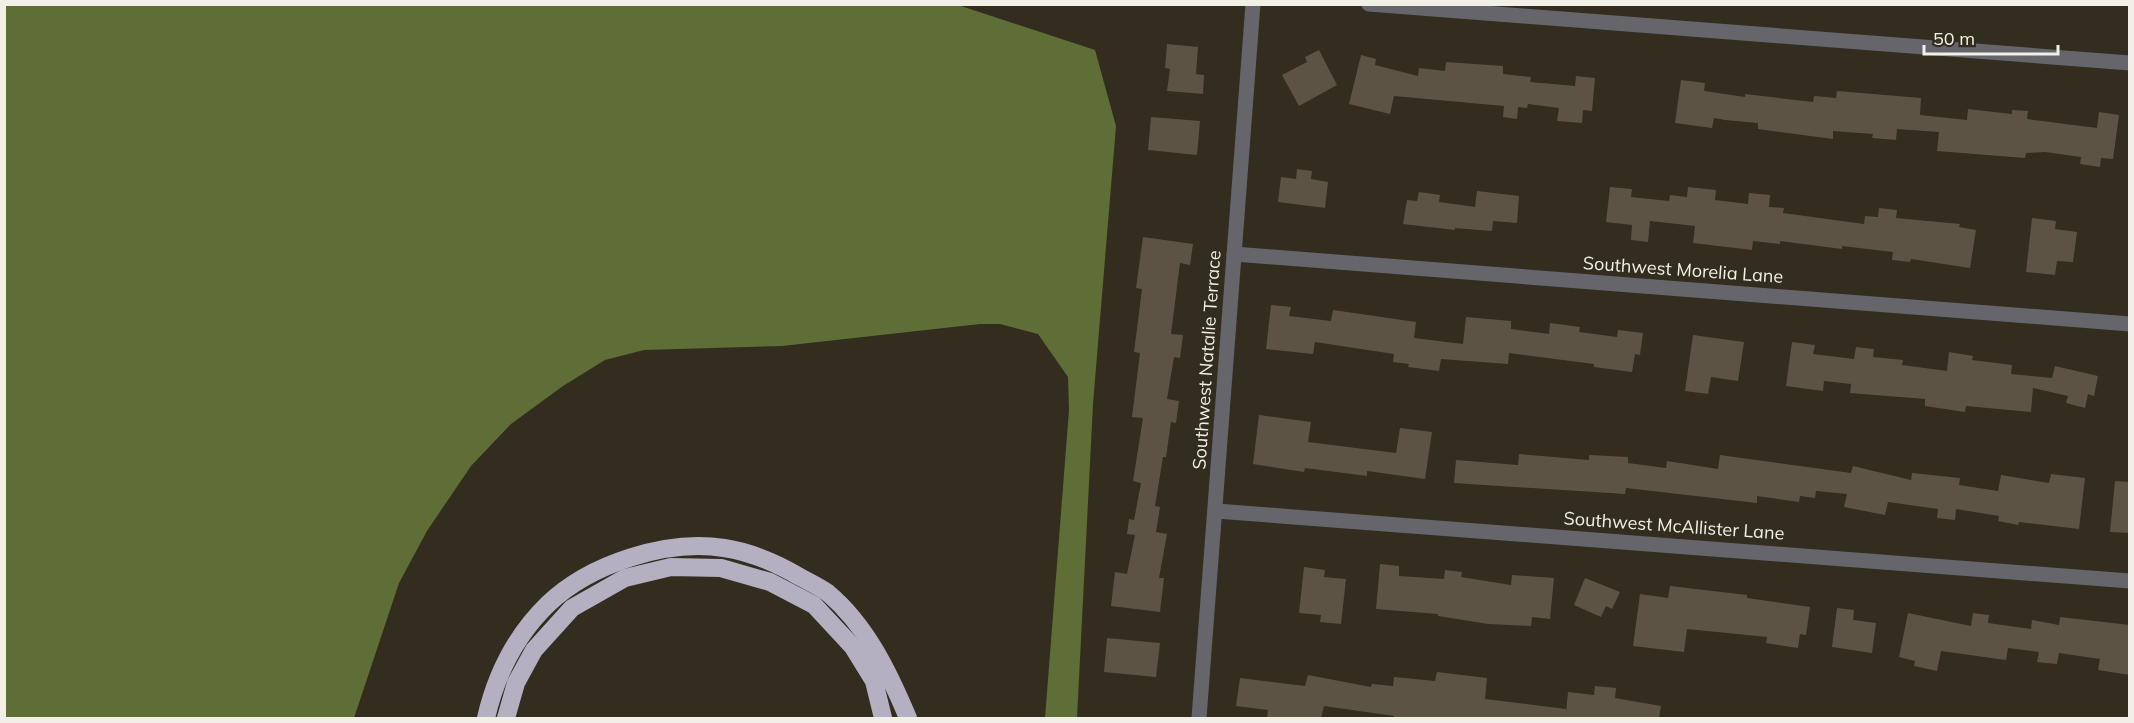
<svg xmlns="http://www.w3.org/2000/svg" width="2134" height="723" viewBox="0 0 2134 723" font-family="Mulish,sans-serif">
  <rect width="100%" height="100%" fill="#322d1f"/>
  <polygon fill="#5f6d36" points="958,5 1095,50 1116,126 1093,404 1077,718 1045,718 1069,410 1068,377 1038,334 1000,324 980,324 782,346 644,350 605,360 563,386 511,424 471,466 427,531 399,583 354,718 5,718 5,5"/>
  <g fill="#5d5345">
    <polygon points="1167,44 1198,47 1196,74 1204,75 1203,94 1167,91 1170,69 1165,68"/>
    <polygon points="1319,50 1337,85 1299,106 1282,75 1307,62 1305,57"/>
    <polygon points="1361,55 1376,59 1375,65 1418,76 1419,68 1445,71 1446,62 1503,66 1503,74 1531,77 1530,82 1575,86 1576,76 1595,78 1592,111 1583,110 1582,123 1557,121 1559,108 1528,104 1527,108 1518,107 1517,119 1503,117 1504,106 1394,96 1390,114 1349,104"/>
    <polygon points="1681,80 1705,83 1704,91 1745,97 1745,94 1813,102 1814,96 1836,98 1837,91 1921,98 1920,115 1967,120 1968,109 2012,114 2012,110 2028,111 2027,119 2097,128 2099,112 2119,115 2113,159 2101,158 2100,167 2080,164 2081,157 2045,152 2026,153 2025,158 1937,151 1939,132 1897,129 1896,140 1872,138 1873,134 1833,131 1833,139 1758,129 1758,123 1725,120 1714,118 1712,128 1675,123"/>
    <polygon points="1151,117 1200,121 1197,155 1148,150"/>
    <polygon points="1297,169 1312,171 1311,179 1328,182 1325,208 1278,202 1281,177 1296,179"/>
    <polygon points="1610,187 1632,189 1631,197 1669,201 1670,195 1687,197 1688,187 1716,190 1715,200 1748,204 1749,193 1770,195 1769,207 1784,208 1783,213 1864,224 1865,216 1878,217 1879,208 1897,210 1896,218 1960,224 1959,227 1976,230 1970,268 1911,259 1910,262 1892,260 1893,252 1842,246 1842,249 1780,241 1780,244 1753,241 1752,250 1693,243 1695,226 1650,221 1648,242 1631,240 1632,225 1606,222"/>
    <polygon points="1477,191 1519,196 1517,223 1493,221 1492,231 1455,228 1455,230 1403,224 1407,200 1417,201 1419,192 1440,195 1439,202 1475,207"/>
    <polygon points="2032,218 2056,221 2055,229 2077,232 2073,262 2057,261 2055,275 2026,272"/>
    <polygon points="1143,237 1193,244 1190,265 1180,263 1171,334 1183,335 1180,358 1174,357 1167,399 1179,401 1176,423 1171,422 1166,457 1163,457 1155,506 1160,507 1156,532 1167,534 1159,578 1164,578 1160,612 1111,606 1115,572 1127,574 1135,535 1127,534 1129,519 1134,520 1141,483 1133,481 1143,418 1132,417 1140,353 1134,352 1142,289 1136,288"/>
    <polygon points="1271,305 1291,307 1289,316 1331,321 1333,310 1416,322 1414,338 1463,344 1466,317 1511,321 1511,329 1549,334 1550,323 1580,327 1579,332 1617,337 1618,330 1643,333 1640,355 1635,354 1632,372 1594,367 1594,364 1509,353 1508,364 1441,359 1439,371 1408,367 1409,364 1393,362 1394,354 1315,342 1313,354 1266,349"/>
    <polygon points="1693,335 1744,342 1738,381 1711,377 1708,394 1685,391"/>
    <polygon points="1792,342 1815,345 1813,354 1854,359 1856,347 1874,349 1873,357 1903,360 1902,365 1947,371 1949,352 1973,356 1972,360 2012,365 2011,374 2052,378 2055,366 2098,376 2094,396 2088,394 2085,408 2066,403 2068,396 2033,388 2031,412 1966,406 1965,412 1925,406 1925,399 1850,393 1851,384 1824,381 1823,391 1786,386"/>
    <polygon points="1259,415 1311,422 1308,442 1396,453 1400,428 1432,432 1425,479 1367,471 1367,476 1305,468 1304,472 1253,464"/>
    <polygon points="1519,454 1589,460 1589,455 1628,457 1628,463 1666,468 1667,461 1718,469 1720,455 1851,473 1853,466 1911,480 1912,473 1960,478 1959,485 1998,491 2001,475 2049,483 2051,474 2085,478 2079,529 2019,522 2018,525 1998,521 1999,516 1956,509 1955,520 1937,518 1938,509 1888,502 1885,515 1844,507 1847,494 1816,491 1815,498 1800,496 1799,502 1757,496 1757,503 1626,488 1625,494 1454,483 1456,460 1518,465"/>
    <polygon points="2115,481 2130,482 2130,533 2110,532"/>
    <polygon points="1380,564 1399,566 1399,576 1444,579 1445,570 1462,572 1461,577 1511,585 1512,575 1554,578 1550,619 1532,617 1531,626 1488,624 1438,616 1438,614 1376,609"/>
    <polygon points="1304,567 1325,570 1324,577 1346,579 1341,624 1320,622 1321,615 1299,613"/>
    <polygon points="1585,578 1620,592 1612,609 1606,606 1601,617 1574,605"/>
    <polygon points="1670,586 1747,595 1747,598 1810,607 1806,635 1800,634 1798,648 1766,643 1767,637 1687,629 1684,652 1633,646 1640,594 1668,598"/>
    <polygon points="1837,608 1854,610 1853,620 1876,623 1872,653 1832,647"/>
    <polygon points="1908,613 1971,626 1973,613 1989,615 1988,623 2031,629 2032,620 2059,625 2060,617 2130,625 2130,675 2098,670 2100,659 2059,653 2057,664 2037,662 2039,652 2008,648 2006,660 1941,651 1937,671 1914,666 1915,661 1899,657"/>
    <polygon points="1107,638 1160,643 1156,677 1104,672"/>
    <polygon points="1437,672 1487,678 1485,699 1566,709 1566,713 1568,692 1594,695 1595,686 1616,688 1615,698 1661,706 1659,718 1394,718 1394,716 1324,706 1321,718 1267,718 1268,710 1236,706 1240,678 1305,686 1308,675 1371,687 1372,684 1393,686 1394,677 1435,681"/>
  </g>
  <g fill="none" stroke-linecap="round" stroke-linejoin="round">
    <g stroke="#66656c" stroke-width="15">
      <polyline points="1369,4 2130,63"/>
      <polyline points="1234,254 2130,324"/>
      <polyline points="1216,511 2130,581"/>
      <polyline points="1199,718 1253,4"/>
    </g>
    <g stroke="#b4b0c2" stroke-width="18">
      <path d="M486,718C496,675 515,636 548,604C590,564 666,539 724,548C751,552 778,564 800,577C809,582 820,587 828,593C867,626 889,673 908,718"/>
      <polyline points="506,718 516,683 534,650 572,608 625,578 671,567 721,568 770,582 814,605 853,647 874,681 883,718"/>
    </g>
  </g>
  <g text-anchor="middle" stroke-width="4.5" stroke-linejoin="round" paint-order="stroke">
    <g font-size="18" fill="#f2f0e6" stroke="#322d1f">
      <text transform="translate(1683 270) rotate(4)" y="6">Southwest Morelia Lane</text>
      <text transform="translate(1207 360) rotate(-86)" y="6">Southwest Natalie Terrace</text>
      <text transform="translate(1674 526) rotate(4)" y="6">Southwest McAllister Lane</text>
    </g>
  </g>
  <rect width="2134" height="723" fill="none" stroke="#f2f0e6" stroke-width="12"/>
  <path d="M1924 45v9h134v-9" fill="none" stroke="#f2f0e6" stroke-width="3"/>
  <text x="1933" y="45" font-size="18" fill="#f2f0e6" stroke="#322d1f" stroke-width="4.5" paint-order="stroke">50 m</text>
</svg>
